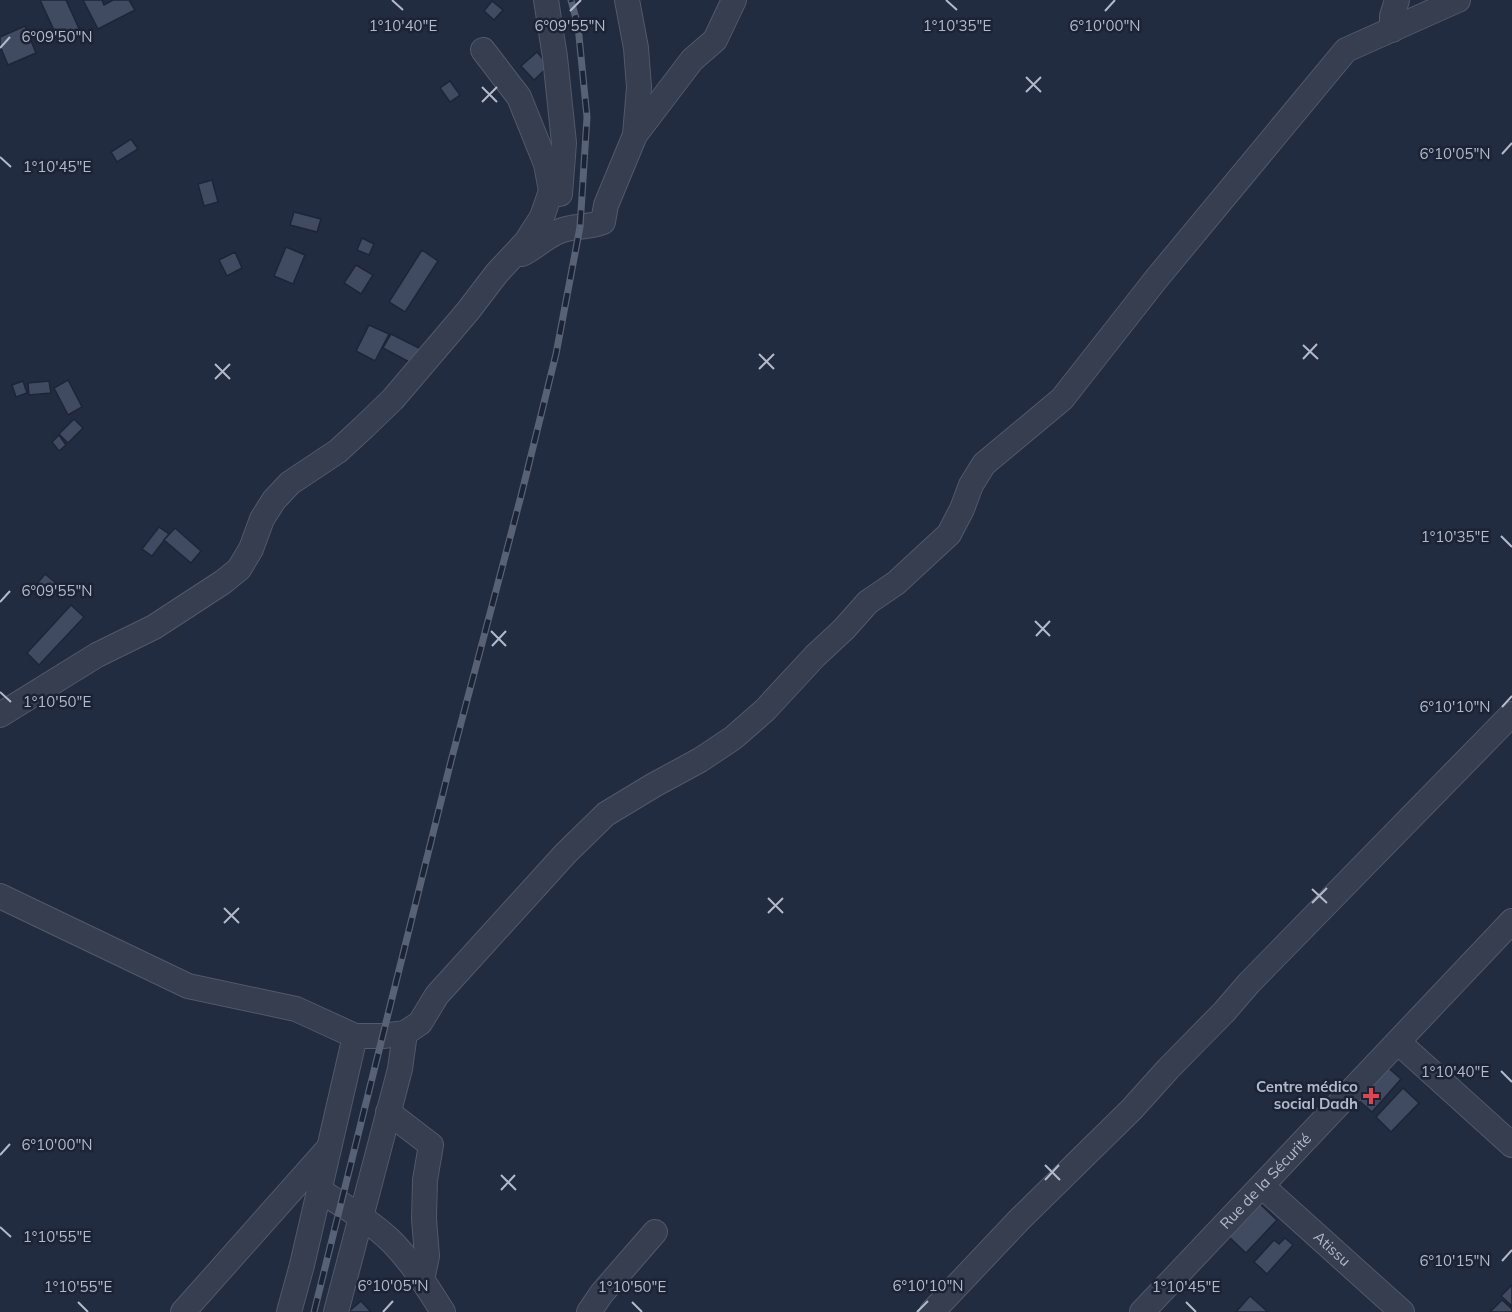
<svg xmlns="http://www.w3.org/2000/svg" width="1512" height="1312" viewBox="0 0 1512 1312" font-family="Mulish,sans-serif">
  <rect width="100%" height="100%" fill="#222c40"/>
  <g fill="#404b62" stroke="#1d2536" stroke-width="1.5">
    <polygon points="40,0 66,0 81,33 60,43"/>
    <polygon points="83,0 102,0 104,5 113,0 129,0 135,10 98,29"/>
    <polygon points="492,1 503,10 494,20 484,11"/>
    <polygon points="25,26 36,53 8,65 0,46 0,37"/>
    <polygon points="537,52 549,66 534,80 521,66"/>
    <polygon points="450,81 460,95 450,102 440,88"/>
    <polygon points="131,139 138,149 117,162 111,152"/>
    <polygon points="212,180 218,202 204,206 198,184"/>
    <polygon points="294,212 321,219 317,232 290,225"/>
    <polygon points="362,238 374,244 369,255 357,250"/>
    <polygon points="286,247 305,255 293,284 274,276"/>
    <polygon points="422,250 438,261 405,312 389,302"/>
    <polygon points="235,252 242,268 227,276 219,260"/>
    <polygon points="356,265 373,275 361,294 344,283"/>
    <polygon points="369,325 389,334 375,361 356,351"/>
    <polygon points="391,334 421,349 413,364 383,348"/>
    <polygon points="68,380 82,407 68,415 54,388"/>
    <polygon points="23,381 27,393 16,397 12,385"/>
    <polygon points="49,381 51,393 29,395 28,383"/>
    <polygon points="74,419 83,428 68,443 59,434"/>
    <polygon points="59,435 66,445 59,451 52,442"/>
    <polygon points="159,527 169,534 152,556 142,549"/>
    <polygon points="175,528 201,551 191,563 164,540"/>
    <polygon points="45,574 56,583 42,600 31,591"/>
    <polygon points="71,605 84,617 39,665 27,653"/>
    <polygon points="1385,1065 1401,1079 1372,1112 1356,1098"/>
    <polygon points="1403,1088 1419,1103 1391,1132 1376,1117"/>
    <polygon points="1260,1204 1277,1220 1246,1253 1229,1237"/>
    <polygon points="1285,1238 1293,1245 1267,1274 1254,1262 1274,1240 1279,1244"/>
    <polygon points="1512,1285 1512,1306 1501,1296"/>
    <polygon points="1250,1296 1268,1312 1236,1312"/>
    <polygon points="1502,1300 1512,1309 1512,1312 1490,1312"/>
    <polygon points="361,1301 371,1312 348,1312"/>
  </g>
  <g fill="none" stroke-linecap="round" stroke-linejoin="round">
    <defs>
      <g id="minor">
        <polyline points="546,0 555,57 564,143 560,194"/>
        <polyline points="627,0 636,48 639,87 635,135"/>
        <polyline points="1392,30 1392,16 1397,0"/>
        <path d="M522,254C535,248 546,236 560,231C574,225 589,228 603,222L606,205L635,135L692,60L715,40L734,0"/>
        <polyline points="0,715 97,655 154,627 223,582 239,569 251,549 262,519 274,500 290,483 338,451 364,427 393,399 468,311 497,273 526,242 542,217 551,191 546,164 519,97 483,50"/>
        <polyline points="0,896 188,986 296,1009 355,1036 383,1036 405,1033 420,1023 437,995 566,853 606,814 654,785 700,760 733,738 765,710 815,656 844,629 868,602 896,583 949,534 962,509 971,485 984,464 1062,399 1157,278 1346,50 1458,0"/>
        <polyline points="1398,1042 1512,1145"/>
        <polyline points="388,1112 431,1145 425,1180 424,1219 427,1256 422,1280"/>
        <path id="s1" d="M1262,1186L1402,1312"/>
        <path d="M319,1190C344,1206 370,1221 391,1241C412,1262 427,1287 443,1312"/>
        <polyline points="183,1312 327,1150"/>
        <polyline points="289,1312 302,1265 355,1036"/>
        <polyline points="336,1312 400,1069 405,1033"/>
        <polyline points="589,1312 602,1293 655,1232"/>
        <polyline points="932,1312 1019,1220 1132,1109 1168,1069 1224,1012 1249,983 1512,714"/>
        <path id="s2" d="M1142,1312L1512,921"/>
      </g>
    </defs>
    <use href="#minor" stroke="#51596a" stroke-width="26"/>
    <use href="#minor" stroke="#363e4f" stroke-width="24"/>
    <defs>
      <polyline id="rail" points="314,1312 451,761 521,496 556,354 580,227 587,117 578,26 571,0"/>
    </defs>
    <use href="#rail" stroke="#576277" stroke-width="7"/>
    <use href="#rail" stroke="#1b2334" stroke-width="4.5" stroke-dasharray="14" stroke-linecap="butt"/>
  </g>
  <path fill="none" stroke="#b2b9ca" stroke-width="2" d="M392,0L403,10M946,0L957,10M570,11L581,0M1105,11L1115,0M0,48L10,37M1026,77L1041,92M482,87L497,102M1026,92L1041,77M482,102L497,87M1502,154L1512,143M0,157L11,167M1303,345L1318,359M759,354L774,369M1303,359L1317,344M215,364L230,379M759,369L774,354M215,379L230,364M1501,536L1512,547M0,602L10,591M1035,621L1050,636M491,631L506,646M1036,636L1050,621M492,646L506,631M0,692L11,702M1502,707L1512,696M1312,889L1327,903M768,898L783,913M1312,903L1327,888M224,908L239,923M768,913L783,898M224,923L239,908M1501,1071L1512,1082M0,1155L10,1144M1045,1165L1060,1180M501,1175L516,1190M1045,1180L1059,1165M501,1190L515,1175M0,1227L11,1237M1502,1261L1512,1250M78,1302L88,1312M632,1302L642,1312M1186,1302L1196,1312M383,1312L393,1301M917,1312L928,1301"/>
  <path fill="#e0444e" stroke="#1b2334" stroke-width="2" d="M1368 1087h6v6h6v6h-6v6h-6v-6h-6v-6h6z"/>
  <g text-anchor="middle" stroke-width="5" stroke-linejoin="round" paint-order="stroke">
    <g font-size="15" font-weight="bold" fill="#b2b9ca" stroke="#1b2334" text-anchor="end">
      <text x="1358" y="1092">Centre médico<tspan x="1358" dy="17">social Dadh</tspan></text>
    </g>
    <g font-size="15" fill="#b2b9ca" stroke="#1b2334">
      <text dy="5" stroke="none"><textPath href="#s2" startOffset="180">Rue de la Sécurité</textPath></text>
      <text dy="5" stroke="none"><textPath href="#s1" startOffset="94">Atissu</textPath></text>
    </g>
  </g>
  <g font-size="15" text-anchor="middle" fill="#b2b9ca" stroke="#1b2334" stroke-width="5" stroke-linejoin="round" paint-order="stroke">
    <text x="403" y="31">1°10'40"E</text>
    <text x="957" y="31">1°10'35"E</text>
    <text x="570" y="31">6°09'55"N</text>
    <text x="1105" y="31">6°10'00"N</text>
    <text x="57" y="42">6°09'50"N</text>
    <text x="1455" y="159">6°10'05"N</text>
    <text x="57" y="172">1°10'45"E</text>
    <text x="1455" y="542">1°10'35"E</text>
    <text x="57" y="596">6°09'55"N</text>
    <text x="57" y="707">1°10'50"E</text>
    <text x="1455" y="712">6°10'10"N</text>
    <text x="1455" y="1077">1°10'40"E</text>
    <text x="57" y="1150">6°10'00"N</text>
    <text x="57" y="1242">1°10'55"E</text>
    <text x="1455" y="1266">6°10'15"N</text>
    <text x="393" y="1291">6°10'05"N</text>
    <text x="928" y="1291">6°10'10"N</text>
    <text x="78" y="1292">1°10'55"E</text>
    <text x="632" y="1292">1°10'50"E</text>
    <text x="1186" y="1292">1°10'45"E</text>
  </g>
</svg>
